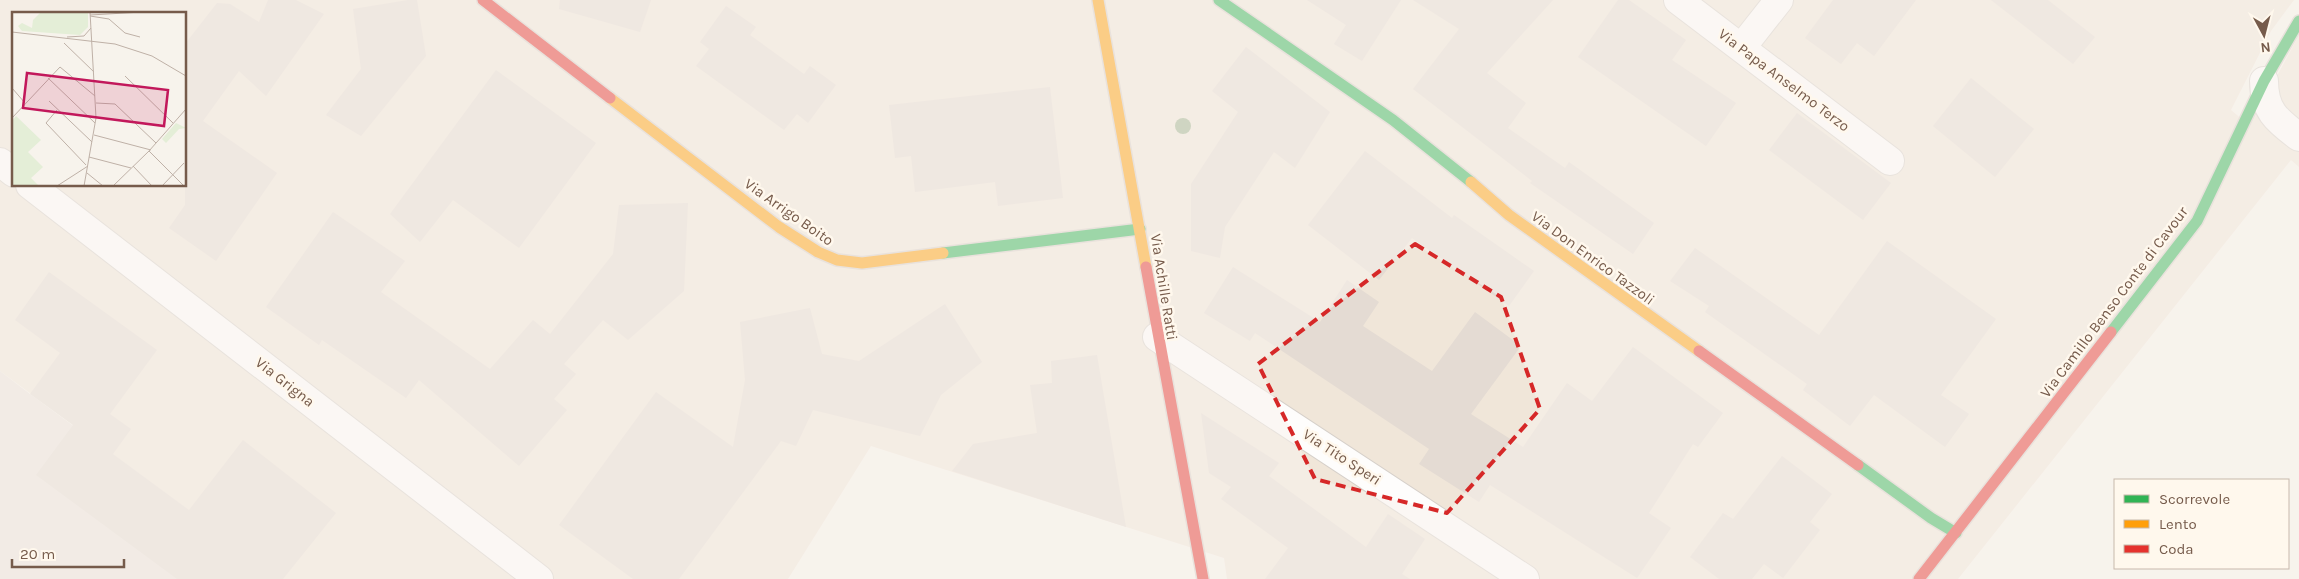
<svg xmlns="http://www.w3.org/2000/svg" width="2299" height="579" viewBox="0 0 2299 579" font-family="Karla,sans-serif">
  <rect width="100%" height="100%" fill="#f7f3ec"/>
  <path fill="#f0e6d9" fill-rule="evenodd" d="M0,0H2294L2271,31L2231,110L2250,126L2299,35V167L2291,160L1958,579H1227L1224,558L871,446L788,579H282L0,371ZM14,14H185V185H14Z"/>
  <polygon fill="#ebe3dc" points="0,371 30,394 282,579 0,579"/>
  <g fill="#e4dbd3">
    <polygon points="268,0 296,0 324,14 266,96 239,71 203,121 277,173 216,261 169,228 185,205 185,44 217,3 230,4 259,22"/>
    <polygon points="408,0 417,0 426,56 361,136 326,115 361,69 353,9"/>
    <polygon points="560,0 651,0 640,32 559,9"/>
    <polygon points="1307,0 1401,0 1362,61 1334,44 1346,25"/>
    <polygon points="1413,0 1553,0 1487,73 1526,103 1508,128 1565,168 1569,162 1654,223 1633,254 1530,183 1532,181 1413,89 1459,29"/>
    <polygon points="1618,0 1629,0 1686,40 1672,60 1736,103 1706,146 1578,57"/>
    <polygon points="1833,0 1916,0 1874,56 1857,43 1841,64 1805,38"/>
    <polygon points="1991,0 2048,0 2095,37 2073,64"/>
    <polygon points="726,6 756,27 750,35 804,74 810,66 836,85 808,123 797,114 784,130 696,66 709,49 700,42"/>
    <polygon points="1246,47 1330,112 1295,168 1274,152 1225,227 1220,258 1191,251 1191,184 1238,112 1212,91"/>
    <polygon points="496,70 596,143 519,248 453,200 420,242 390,214"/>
    <polygon points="1971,78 2034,129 1995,177 1933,126"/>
    <polygon points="1050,87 1063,198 998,206 995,182 915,192 911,156 895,158 889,105"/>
    <polygon points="1797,113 1891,183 1863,220 1769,150"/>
    <polygon points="1365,151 1452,218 1454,215 1534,271 1509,306 1412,238 1379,280 1308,225"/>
    <polygon points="688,203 684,291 628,340 603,320 564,364 576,374 554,399 567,410 519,466 419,380 406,398 322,340 319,345 266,307 333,212 405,261 381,292 490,369 533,320 550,334 613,254 619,205"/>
    <polygon points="1887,241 1996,319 1941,395 1969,414 1945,447 1874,395 1850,426 1803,390 1807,384 1705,312 1709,306 1670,281 1695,248 1819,335"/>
    <polygon points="1233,267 1320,322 1347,280 1379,302 1363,326 1432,371 1475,312 1521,346 1471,414 1523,447 1567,383 1592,401 1633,347 1723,413 1698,447 1693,444 1649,513 1671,528 1637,578 1490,485 1479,502 1419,464 1429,449 1255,333 1250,341 1204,313"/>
    <polygon points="49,272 157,350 110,414 131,429 113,454 189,510 243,440 336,513 283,579 177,579 36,475 73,425 30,394 60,353 15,320"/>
    <polygon points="945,304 982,362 941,395 920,436 813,410 796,446 781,441 679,579 633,579 559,525 656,392 733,447 745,380 740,322 810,308 822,354 859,361"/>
    <polygon points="1097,355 1126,527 952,471 973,444 1037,433 1030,385 1052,383 1051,361"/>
    <polygon points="1201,413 1279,463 1269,476 1366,547 1388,514 1425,539 1402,574 1410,579 1265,579 1288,548 1221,499 1231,487 1209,473"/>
    <polygon points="1782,456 1832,494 1810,522 1820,530 1783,578 1764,564 1752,579 1719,579 1690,557 1723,513 1733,519"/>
  </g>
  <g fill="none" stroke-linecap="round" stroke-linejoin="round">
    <defs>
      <g id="street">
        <polyline points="1678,0 1890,161"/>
        <polyline points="1742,47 1779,0"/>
        <path d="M2264,81C2264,110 2276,120 2299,137"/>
        <polyline points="0,162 14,173"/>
        <polyline points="30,185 539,579"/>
        <polyline points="1157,337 1525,579"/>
      </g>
      <g id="fast">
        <polyline points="1219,0 1393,120 1471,182"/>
        <polyline points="943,253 1140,229"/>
        <polyline points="2111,332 2197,221 2264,81 2299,21"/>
        <polyline points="1858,465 1931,518 1956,533"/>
      </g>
      <g id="slow">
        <polyline points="1098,0 1146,267"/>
        <polyline points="610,98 779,227 818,252 837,260 862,263 943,253"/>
        <polyline points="1471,182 1509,215 1699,351"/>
      </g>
      <g id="jam">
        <polyline points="483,0 610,98"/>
        <polyline points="1146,267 1203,579"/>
        <polyline points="1699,351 1858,465"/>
        <polyline points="1919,579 2111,332"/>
      </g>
    </defs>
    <use href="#street" stroke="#d6d0ca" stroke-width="30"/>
    <use href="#fast" stroke="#d7cfc8" stroke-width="14"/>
    <use href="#slow" stroke="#d7cfc8" stroke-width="14"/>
    <use href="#jam" stroke="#d7cfc8" stroke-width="14"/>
    <use href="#street" stroke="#fefdfc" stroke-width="28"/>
    <use href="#fast" stroke="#30b455" stroke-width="11"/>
    <use href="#slow" stroke="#ff9f0a" stroke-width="11"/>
    <use href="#jam" stroke="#e5322d" stroke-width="11"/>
  </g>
  <circle fill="#9db28e" cx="1183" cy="126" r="8"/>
  <path d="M0 0H2299V579H0ZM1415,244L1501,297L1540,409L1447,513L1315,479L1258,364Z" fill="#f7f3ec" fill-opacity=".55" fill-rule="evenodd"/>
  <path fill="none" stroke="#d62828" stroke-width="4" stroke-dasharray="10 6" stroke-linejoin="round" d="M1415,244L1501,297L1540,409L1447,513L1315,479L1258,364Z"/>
  <g text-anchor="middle" stroke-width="5" stroke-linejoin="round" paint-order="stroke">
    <g font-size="15" fill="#765b4b" stroke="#fff8ed">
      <text transform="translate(1784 80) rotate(37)" y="5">Via Papa Anselmo Terzo</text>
      <text transform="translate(789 212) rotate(35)" y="5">Via Arrigo Boito</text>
      <text transform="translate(1593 258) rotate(36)" y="5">Via Don Enrico Tazzoli</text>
      <text transform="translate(1164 287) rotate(81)" y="5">Via Achille Ratti</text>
      <text transform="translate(2114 302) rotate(-53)" y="5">Via Camillo Benso Conte di Cavour</text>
      <text transform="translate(285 382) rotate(38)" y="5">Via Grigna</text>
      <text transform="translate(1342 457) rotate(33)" y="5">Via Tito Speri</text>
    </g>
  </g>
  <g transform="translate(12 12)">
    <rect width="174" height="174" fill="#f7f3ec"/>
    <path d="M29,0H76V15L68,23L10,19L6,14L10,11L20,16L21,8ZM4,104L29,128L16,140L31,155L19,166L27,174L0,173V109ZM164,111L174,116L167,117L154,131L150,127Z" fill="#e4eed7"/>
    <path fill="none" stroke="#bfb1a7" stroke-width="1" d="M78,3L130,0M78,4L97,7L113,21L128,25M0,20L103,32L140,44L174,64M55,25L72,24L79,16M52,31L82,60M113,64L161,111M36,66L83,111M0,76L13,91M37,89L80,130M84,91L103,92L144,131M45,98L34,111L74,153M0,106L48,55L83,84M82,123L139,138M137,139L172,174M77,145L119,156M121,154L140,174M75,161L91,174M45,174L76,154M72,174L84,106L78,0M101,174L137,139L174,97M150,174L172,151"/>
    <path fill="#c2185b" fill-opacity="0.15" stroke="#c2185b" stroke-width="2.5" d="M15,61L156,78L152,114L11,96Z"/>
    <rect width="174" height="174" fill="none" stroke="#765b4b" stroke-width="2.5"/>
  </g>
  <rect x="2114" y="479" width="175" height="90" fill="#fff8ed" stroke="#c8b9ac"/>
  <rect x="2124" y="495" width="25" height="8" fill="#30b455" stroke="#c8b9ac"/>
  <text x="2159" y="504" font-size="15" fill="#765b4b">Scorrevole</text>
  <rect x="2124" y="520" width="25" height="8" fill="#ff9f0a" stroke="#c8b9ac"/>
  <text x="2159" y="529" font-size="15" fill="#765b4b">Lento</text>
  <rect x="2124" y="545" width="25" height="8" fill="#e5322d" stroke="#c8b9ac"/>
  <text x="2159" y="554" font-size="15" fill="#765b4b">Coda</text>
  <g transform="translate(2264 35) rotate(173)" stroke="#fff8ed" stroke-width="4" paint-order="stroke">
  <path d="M0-4L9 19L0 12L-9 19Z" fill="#765b4b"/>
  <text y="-8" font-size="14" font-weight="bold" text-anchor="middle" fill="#765b4b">N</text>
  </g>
  <path d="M12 559v8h112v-8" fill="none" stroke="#765b4b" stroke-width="2.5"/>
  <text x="20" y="559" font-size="15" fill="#765b4b" stroke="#fff8ed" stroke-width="4" paint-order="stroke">20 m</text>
</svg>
